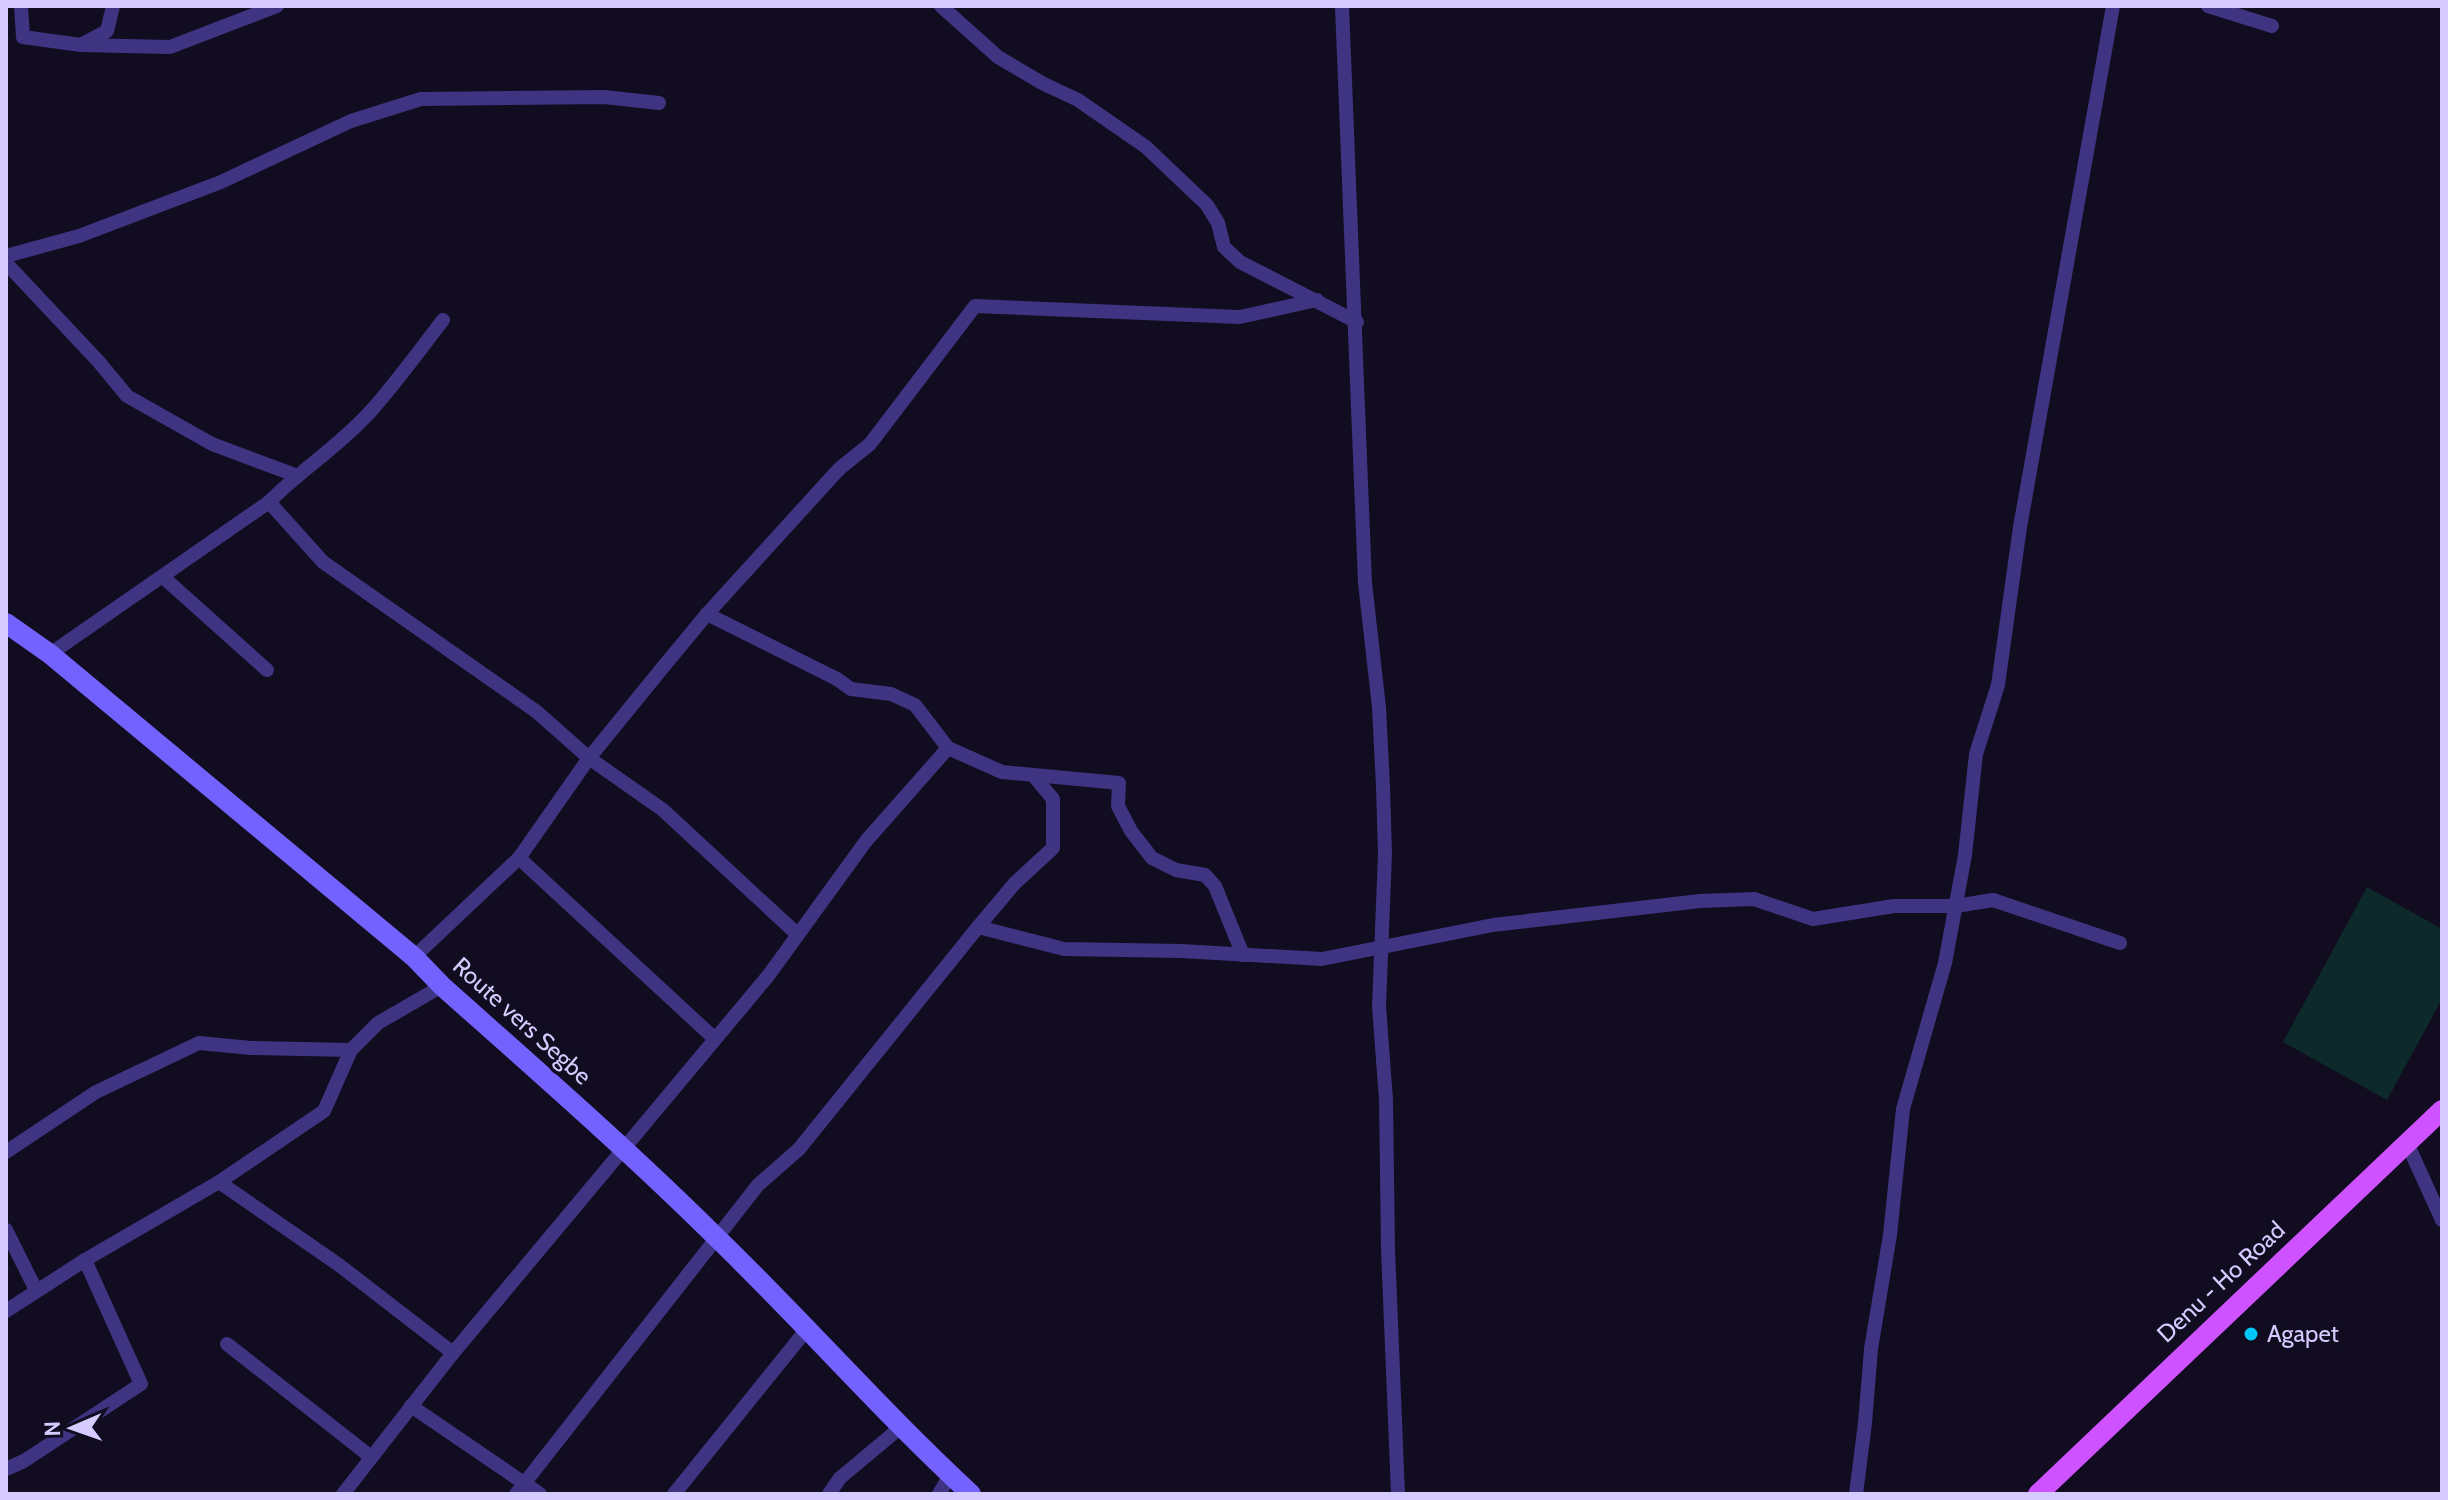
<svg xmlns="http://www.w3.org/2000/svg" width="2448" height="1500" viewBox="0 0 2448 1500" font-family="Cabin,sans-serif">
  <rect width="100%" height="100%" fill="#110c20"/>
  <polygon fill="#0e292a" points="2367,887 2442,929 2442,999 2387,1100 2283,1042"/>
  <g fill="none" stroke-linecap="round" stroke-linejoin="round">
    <g stroke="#3e3481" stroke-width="14">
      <polyline points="21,6 23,37 81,45 170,47 277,6"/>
      <polyline points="941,6 998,57 1042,83 1078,100 1146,147 1207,205 1218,223 1224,247 1240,262 1357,322"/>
      <polyline points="1342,6 1365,583 1379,707 1383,786 1385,854 1379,1006 1386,1100 1388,1249 1398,1494"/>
      <polyline points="2208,6 2272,26"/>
      <polyline points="81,45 107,31 113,6"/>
      <polyline points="6,256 79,236 221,182 351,121 421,99 604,97 659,103"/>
      <polyline points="6,263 99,362 127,396 212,444 295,475"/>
      <polyline points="269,502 323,562 537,712 589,758 663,810 797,934"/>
      <polyline points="163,577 267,670"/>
      <polyline points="707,614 837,679 851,689 891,694 915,705 948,748 1002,772 1119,783 1118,806 1131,831 1152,858 1176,870 1205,875 1215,886 1243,955"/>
      <path d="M50,654L269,502C301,470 339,446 370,412C396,383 419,351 443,320"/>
      <polyline points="519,858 715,1039"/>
      <polyline points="978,927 1015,883 1053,848 1053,799 1033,775"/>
      <polyline points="414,957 519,858 589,758 659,672 707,614 839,469 870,444 975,306 1240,317 1317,300"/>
      <polyline points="2407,1143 2442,1220"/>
      <polyline points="6,1152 96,1092 199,1043 251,1048 351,1050"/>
      <polyline points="219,1182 339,1265 453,1353"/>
      <polyline points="6,1230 36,1290"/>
      <polyline points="6,1311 85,1260 219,1182 324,1111 351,1050 378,1023 442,986"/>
      <polyline points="227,1344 371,1457"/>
      <polyline points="411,1406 540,1494"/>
      <polyline points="6,1469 24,1461 141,1384 85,1260"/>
      <polyline points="343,1494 453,1353 768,976 866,841 948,748"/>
      <polyline points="516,1494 758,1185 799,1149 978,927 1064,949 1181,951 1322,959 1493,925 1700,901 1754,899 1813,919 1894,906 1956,906 1993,900 2120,943"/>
      <polyline points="674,1494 807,1329"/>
      <polyline points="829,1494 840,1478 901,1427"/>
      <polyline points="939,1494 950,1475"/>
      <polyline points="1856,1494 1865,1423 1871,1349 1890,1235 1903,1109 1945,963 1965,855 1976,754 1998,685 2020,527 2113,6"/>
    </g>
    <path stroke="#7462ff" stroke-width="20" d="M6,623L50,654L414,957L442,986C534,1068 627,1149 715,1236C802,1320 882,1412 971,1494"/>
    <polyline stroke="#ce52ff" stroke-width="20" points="2038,1494 2442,1110"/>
  </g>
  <circle fill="#00c7f6" stroke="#110c20" stroke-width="3" cx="2251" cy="1334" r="8"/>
  <g text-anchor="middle" stroke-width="7" stroke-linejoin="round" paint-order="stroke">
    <g font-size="24" fill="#d5cbff" stroke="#110c20">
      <text transform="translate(522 1021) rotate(42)" y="8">Route vers Segbe</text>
      <text transform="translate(2221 1282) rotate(-43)" y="8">Denu - Ho Road</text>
    </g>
    <g font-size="24" fill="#d5cbff" stroke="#110c20" text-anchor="start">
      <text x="2267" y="1342">Agapet</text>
    </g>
  </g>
  <rect width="2448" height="1500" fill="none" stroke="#d5cbff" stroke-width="16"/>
  <g transform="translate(72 1428) rotate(268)" stroke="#110c20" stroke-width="6" paint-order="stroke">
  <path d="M0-6L14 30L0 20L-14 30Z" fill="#d5cbff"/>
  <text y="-12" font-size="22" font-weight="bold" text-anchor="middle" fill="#d5cbff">N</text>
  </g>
</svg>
